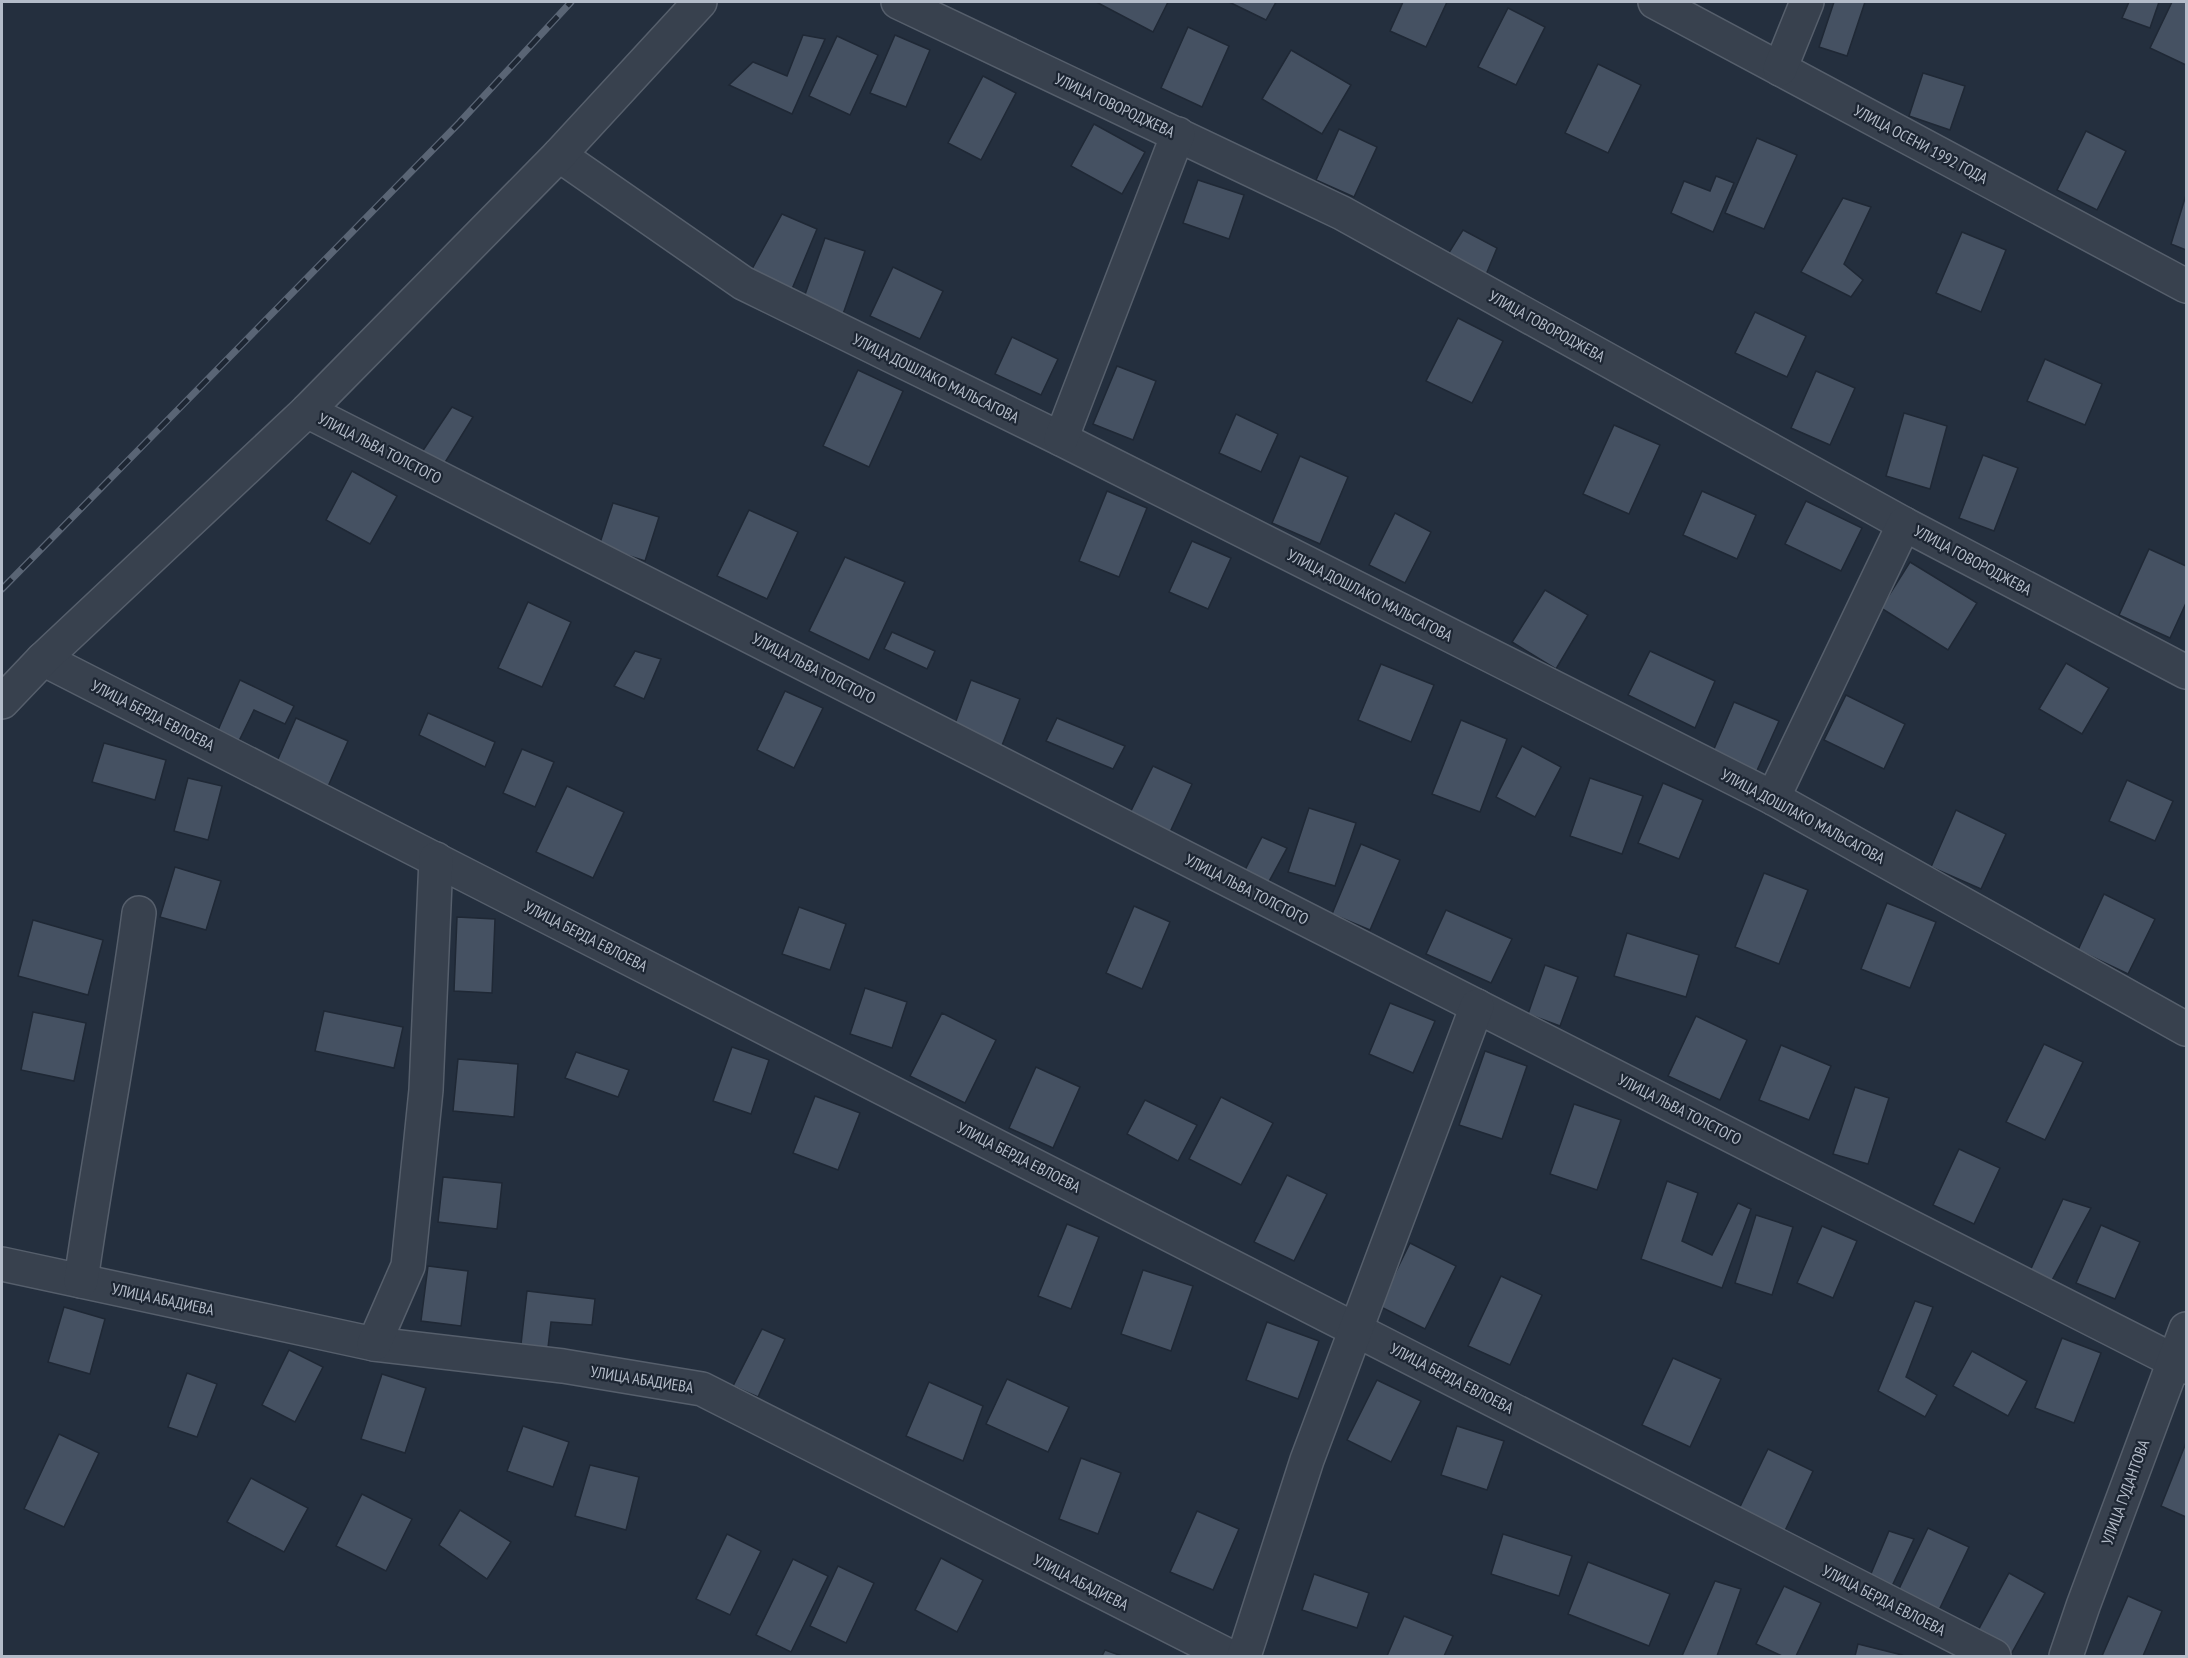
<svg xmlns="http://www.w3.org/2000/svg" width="2188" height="1658" viewBox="0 0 2188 1658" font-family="'PT Sans Narrow',sans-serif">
  <rect width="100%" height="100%" fill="#242f3e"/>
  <g fill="#455162" stroke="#1f2835" stroke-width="1.5">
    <polygon points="1099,2 1168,2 1153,32 1098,3"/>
    <polygon points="1229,2 1276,2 1266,20"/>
    <polygon points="1403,2 1447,2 1426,47 1390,31"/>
    <polygon points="1834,2 1865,2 1847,56 1819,47"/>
    <polygon points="2129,2 2159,2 2150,28 2122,18"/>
    <polygon points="2172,2 2186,2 2186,65 2150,48"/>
    <polygon points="1508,8 1545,27 1516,85 1478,67"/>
    <polygon points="1188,27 1229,46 1202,107 1161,88"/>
    <polygon points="803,35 825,39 792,114 729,85 753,62 787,76"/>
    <polygon points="895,35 930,50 906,107 870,93"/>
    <polygon points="837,36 878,55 850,115 809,96"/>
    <polygon points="1291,50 1351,85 1322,134 1262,99"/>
    <polygon points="1598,64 1641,85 1608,153 1565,133"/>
    <polygon points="1923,73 1965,86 1950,130 1909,116"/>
    <polygon points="983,76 1016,93 981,160 948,143"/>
    <polygon points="1094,124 1145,152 1122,194 1071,166"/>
    <polygon points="1339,129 1377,147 1354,197 1316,180"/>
    <polygon points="2086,131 2126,151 2097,210 2057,190"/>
    <polygon points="1757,138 1797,155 1764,229 1725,213"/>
    <polygon points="1716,176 1734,183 1713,232 1671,213 1684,181 1710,191"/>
    <polygon points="1198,180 1244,195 1229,239 1183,223"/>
    <polygon points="2186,195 2186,250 2171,244"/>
    <polygon points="1843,198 1871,207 1844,264 1863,280 1851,297 1801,272"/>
    <polygon points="782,214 817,229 792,289 751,271"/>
    <polygon points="1463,230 1497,248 1485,277 1447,256"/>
    <polygon points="1962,232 2006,250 1981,312 1936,293"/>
    <polygon points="825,238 865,251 842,317 802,303"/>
    <polygon points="893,267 943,291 920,339 870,316"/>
    <polygon points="1755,312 1806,336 1787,377 1735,353"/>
    <polygon points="1458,318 1503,341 1472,403 1426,381"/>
    <polygon points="1012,337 1058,359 1041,395 995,374"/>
    <polygon points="2045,359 2102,384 2085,425 2027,401"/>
    <polygon points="1117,366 1156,381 1133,440 1093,424"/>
    <polygon points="858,370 903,391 869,467 823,446"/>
    <polygon points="1816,371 1855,388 1830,445 1791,428"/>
    <polygon points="452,407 473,417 441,469 418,458"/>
    <polygon points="1904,413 1947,426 1930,489 1886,476"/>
    <polygon points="1236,414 1278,434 1261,472 1219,453"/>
    <polygon points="1614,425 1660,445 1629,514 1583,494"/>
    <polygon points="1983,455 2018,468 1994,531 1959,518"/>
    <polygon points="1300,456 1348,477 1320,544 1272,523"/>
    <polygon points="352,471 397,496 370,544 326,520"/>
    <polygon points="1107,491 1147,508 1119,577 1079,561"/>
    <polygon points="1702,491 1756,515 1737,559 1683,535"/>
    <polygon points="1806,501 1862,528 1841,571 1785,544"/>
    <polygon points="613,503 659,517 645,561 599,546"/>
    <polygon points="749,510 798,532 767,599 717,576"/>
    <polygon points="1395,513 1431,532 1405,583 1369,565"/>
    <polygon points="1192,541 1231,558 1208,609 1169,592"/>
    <polygon points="2149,549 2186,566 2186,603 2170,638 2119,615"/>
    <polygon points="845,557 905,582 869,660 809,631"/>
    <polygon points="1910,562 1977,603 1948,650 1881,608"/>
    <polygon points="1545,590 1588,615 1556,669 1512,642"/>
    <polygon points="528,602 571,622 542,687 498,668"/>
    <polygon points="892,632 935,651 927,669 884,649"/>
    <polygon points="635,651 661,659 644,699 614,686"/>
    <polygon points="1650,651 1715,681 1695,728 1628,695"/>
    <polygon points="2066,663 2109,688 2082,734 2039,709"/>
    <polygon points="1381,664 1434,685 1411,742 1358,720"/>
    <polygon points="240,680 294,706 285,724 254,710 236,747 215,737"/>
    <polygon points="971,680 1020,699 1001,748 953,729"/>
    <polygon points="785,691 823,708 794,768 757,750"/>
    <polygon points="1846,695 1905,724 1884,769 1824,740"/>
    <polygon points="1734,702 1779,721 1755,775 1711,756"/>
    <polygon points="428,713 495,742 485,767 419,735"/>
    <polygon points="296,718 348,741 326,791 274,768"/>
    <polygon points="1057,718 1125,746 1113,769 1046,741"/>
    <polygon points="1461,720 1507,739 1480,812 1432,794"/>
    <polygon points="104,743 166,760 155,800 92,782"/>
    <polygon points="1522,746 1561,767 1535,817 1496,797"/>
    <polygon points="522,749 554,762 535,807 503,793"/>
    <polygon points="1153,766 1192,784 1170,832 1130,813"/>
    <polygon points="188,778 222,786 208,840 174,831"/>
    <polygon points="1590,778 1643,796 1622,854 1570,836"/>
    <polygon points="2127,780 2173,801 2155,841 2109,821"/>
    <polygon points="1663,783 1703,800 1679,859 1638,843"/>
    <polygon points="567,786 624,812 593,878 536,852"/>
    <polygon points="1309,808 1356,823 1335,886 1288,872"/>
    <polygon points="1956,810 2006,834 1981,889 1931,867"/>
    <polygon points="1262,837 1287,848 1266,887 1243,874"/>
    <polygon points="1361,844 1400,860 1370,930 1332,914"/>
    <polygon points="175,867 221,881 206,930 160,917"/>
    <polygon points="1764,873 1808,890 1779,964 1735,947"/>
    <polygon points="2104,894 2155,919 2128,974 2078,950"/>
    <polygon points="1887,903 1936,922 1910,988 1861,969"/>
    <polygon points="1134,906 1170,922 1142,989 1106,973"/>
    <polygon points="799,907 846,924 830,970 782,954"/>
    <polygon points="1446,910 1512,939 1491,983 1426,954"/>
    <polygon points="457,917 495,919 492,993 454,991"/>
    <polygon points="33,920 103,940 88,995 18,976"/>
    <polygon points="1627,933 1699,955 1686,997 1614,976"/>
    <polygon points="1545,965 1578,977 1560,1026 1528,1014"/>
    <polygon points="865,988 907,1002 892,1048 850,1034"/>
    <polygon points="1390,1003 1435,1021 1413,1073 1369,1054"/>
    <polygon points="324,1011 403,1027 394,1068 315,1051"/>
    <polygon points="33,1012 86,1023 74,1081 21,1070"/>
    <polygon points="942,1013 996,1040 965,1103 910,1076"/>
    <polygon points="1696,1016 1747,1040 1720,1100 1668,1076"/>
    <polygon points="2044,1044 2083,1062 2045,1140 2006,1122"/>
    <polygon points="1781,1045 1831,1066 1809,1120 1759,1100"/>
    <polygon points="732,1047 769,1060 751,1114 713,1101"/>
    <polygon points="1485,1051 1527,1066 1502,1139 1459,1125"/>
    <polygon points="576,1052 629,1070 618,1097 565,1078"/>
    <polygon points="458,1059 518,1064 514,1117 453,1111"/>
    <polygon points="1036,1067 1080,1087 1053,1148 1009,1128"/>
    <polygon points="1855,1087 1889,1098 1868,1164 1833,1154"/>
    <polygon points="815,1096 860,1113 838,1170 793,1153"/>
    <polygon points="1221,1097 1273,1123 1241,1185 1189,1159"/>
    <polygon points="1145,1100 1197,1125 1178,1161 1127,1134"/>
    <polygon points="1574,1104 1621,1120 1597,1190 1550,1174"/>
    <polygon points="1959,1149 2000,1168 1974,1224 1933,1205"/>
    <polygon points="1287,1175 1327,1194 1294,1261 1254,1242"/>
    <polygon points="443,1177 502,1183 497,1229 438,1222"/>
    <polygon points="1667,1181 1698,1193 1682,1241 1712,1255 1738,1203 1751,1209 1722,1288 1641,1259"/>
    <polygon points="2063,1199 2091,1208 2051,1282 2029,1273"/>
    <polygon points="1756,1215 1793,1227 1772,1295 1735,1283"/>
    <polygon points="1067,1224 1099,1237 1071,1309 1038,1296"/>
    <polygon points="2101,1225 2140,1242 2115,1299 2076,1283"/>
    <polygon points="1822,1226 1857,1241 1833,1298 1797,1283"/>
    <polygon points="1410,1243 1456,1266 1425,1329 1379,1306"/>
    <polygon points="428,1266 468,1271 461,1326 421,1321"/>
    <polygon points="1143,1270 1193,1286 1171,1351 1121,1334"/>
    <polygon points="1501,1276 1542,1295 1510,1365 1468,1346"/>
    <polygon points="527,1291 595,1299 592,1325 551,1322 547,1356 520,1353"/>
    <polygon points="1915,1301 1933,1307 1906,1377 1937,1395 1925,1417 1878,1391"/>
    <polygon points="64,1307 105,1319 90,1374 48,1362"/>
    <polygon points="1267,1322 1319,1341 1298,1399 1246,1380"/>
    <polygon points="762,1329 785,1339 758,1397 733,1386"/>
    <polygon points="2062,1338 2101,1353 2074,1423 2035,1408"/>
    <polygon points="289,1350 323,1367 295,1422 262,1405"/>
    <polygon points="1972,1351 2027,1381 2008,1416 1953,1386"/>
    <polygon points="1673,1358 1721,1379 1690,1447 1642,1425"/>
    <polygon points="187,1373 217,1384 197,1437 168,1427"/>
    <polygon points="382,1374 426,1388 405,1453 361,1439"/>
    <polygon points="1007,1379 1069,1407 1048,1452 986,1424"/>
    <polygon points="1377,1380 1421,1401 1391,1462 1347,1440"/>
    <polygon points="929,1382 983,1406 963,1461 906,1436"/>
    <polygon points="523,1426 569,1442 553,1487 507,1471"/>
    <polygon points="1457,1426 1504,1441 1487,1490 1441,1475"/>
    <polygon points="59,1434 99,1453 64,1527 24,1509"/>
    <polygon points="2186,1443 2186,1517 2161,1506"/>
    <polygon points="1768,1449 1813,1471 1783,1535 1737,1513"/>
    <polygon points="1081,1458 1121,1473 1098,1534 1059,1519"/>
    <polygon points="590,1465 639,1477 626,1530 575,1516"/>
    <polygon points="251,1478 308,1508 284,1552 227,1522"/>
    <polygon points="362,1494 412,1519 386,1571 336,1546"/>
    <polygon points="460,1510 511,1542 487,1579 439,1545"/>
    <polygon points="1197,1511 1239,1529 1213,1590 1170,1572"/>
    <polygon points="1928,1528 1969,1547 1939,1610 1898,1591"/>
    <polygon points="1889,1531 1914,1539 1892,1586 1870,1576"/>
    <polygon points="727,1534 761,1551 730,1615 696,1599"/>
    <polygon points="1503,1534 1572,1556 1559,1596 1491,1574"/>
    <polygon points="941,1558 983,1580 957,1632 915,1610"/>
    <polygon points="793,1559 828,1576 791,1652 756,1635"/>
    <polygon points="1588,1562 1670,1594 1649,1646 1568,1614"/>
    <polygon points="838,1566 874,1583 846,1643 810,1626"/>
    <polygon points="2009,1573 2045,1593 2010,1656 1974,1638"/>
    <polygon points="1314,1574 1369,1593 1357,1628 1302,1610"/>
    <polygon points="1715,1581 1741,1589 1717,1656 1682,1656"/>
    <polygon points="1784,1586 1821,1603 1796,1656 1782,1656 1756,1644"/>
    <polygon points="2128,1596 2162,1611 2143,1656 2102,1656"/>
    <polygon points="1404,1616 1453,1636 1444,1656 1387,1656"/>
    <polygon points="1858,1644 1902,1655 1901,1656 1855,1656"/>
    <polygon points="1105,1650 1122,1656 1102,1656"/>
  </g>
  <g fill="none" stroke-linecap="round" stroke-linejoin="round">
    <defs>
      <g id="minor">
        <polyline points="898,2 1342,213 1904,524 2186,672"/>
        <polyline points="1655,2 2186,286"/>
        <polyline points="1780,69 1807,2"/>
        <polyline points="559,155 743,283 1061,439 1773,798 2186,1029"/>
        <polyline points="307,411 2186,1367"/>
        <polyline points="1061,439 1178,134"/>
        <polyline points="43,659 1994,1656"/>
        <polyline points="2,702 43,659 307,411 559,155 700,2"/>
        <polyline points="1773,798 1904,524"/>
        <polyline points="2,1264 374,1344 563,1366 702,1389 1229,1656"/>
        <path d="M81,1281C98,1158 123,1036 139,913"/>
        <polyline points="374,1344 408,1266 426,1090 436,859"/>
        <polyline points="1244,1656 1307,1460 1477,1006"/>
        <polyline points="2066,1656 2083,1606 2186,1329"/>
      </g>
    </defs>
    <use href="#minor" stroke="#565f6c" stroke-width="36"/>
    <use href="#minor" stroke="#38414e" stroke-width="33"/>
    <defs>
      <polyline id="rail" points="2,589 459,123 571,2"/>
    </defs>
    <use href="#rail" stroke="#5a6575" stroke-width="7"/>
    <use href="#rail" stroke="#1d2633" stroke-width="4.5" stroke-dasharray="14" stroke-linecap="butt"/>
  </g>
  <g text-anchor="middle" stroke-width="4.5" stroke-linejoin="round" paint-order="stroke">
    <g font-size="16" fill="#b4bcc9" stroke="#1d2633">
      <text transform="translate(1115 105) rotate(25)" y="6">УЛИЦА ГОВОРОДЖЕВА</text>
      <text transform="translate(1921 144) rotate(28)" y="6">УЛИЦА ОСЕНИ 1992 ГОДА</text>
      <text transform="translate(1547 326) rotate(29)" y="6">УЛИЦА ГОВОРОДЖЕВА</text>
      <text transform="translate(936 378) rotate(26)" y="6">УЛИЦА ДОШЛАКО МАЛЬСАГОВА</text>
      <text transform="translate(380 448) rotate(27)" y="6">УЛИЦА ЛЬВА ТОЛСТОГО</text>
      <text transform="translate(1973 560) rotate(28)" y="6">УЛИЦА ГОВОРОДЖЕВА</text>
      <text transform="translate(1370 595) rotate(27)" y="6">УЛИЦА ДОШЛАКО МАЛЬСАГОВА</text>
      <text transform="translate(814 668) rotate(27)" y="6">УЛИЦА ЛЬВА ТОЛСТОГО</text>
      <text transform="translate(153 715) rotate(27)" y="6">УЛИЦА БЕРДА ЕВЛОЕВА</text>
      <text transform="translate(1803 816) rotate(28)" y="6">УЛИЦА ДОШЛАКО МАЛЬСАГОВА</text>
      <text transform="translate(1247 889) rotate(27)" y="6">УЛИЦА ЛЬВА ТОЛСТОГО</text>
      <text transform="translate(586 936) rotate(27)" y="6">УЛИЦА БЕРДА ЕВЛОЕВА</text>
      <text transform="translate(1680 1109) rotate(27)" y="6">УЛИЦА ЛЬВА ТОЛСТОГО</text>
      <text transform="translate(1019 1157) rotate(27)" y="6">УЛИЦА БЕРДА ЕВЛОЕВА</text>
      <text transform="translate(163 1299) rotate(12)" y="6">УЛИЦА АБАДИЕВА</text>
      <text transform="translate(1452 1378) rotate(27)" y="6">УЛИЦА БЕРДА ЕВЛОЕВА</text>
      <text transform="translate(642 1379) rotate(9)" y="6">УЛИЦА АБАДИЕВА</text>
      <text transform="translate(2125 1492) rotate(-70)" y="6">УЛИЦА ГУДАНТОВА</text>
      <text transform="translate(1081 1582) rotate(27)" y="6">УЛИЦА АБАДИЕВА</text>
      <text transform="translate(1884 1600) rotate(27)" y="6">УЛИЦА БЕРДА ЕВЛОЕВА</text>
    </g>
  </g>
  <rect width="2188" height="1658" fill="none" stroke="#b4bcc9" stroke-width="6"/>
</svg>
